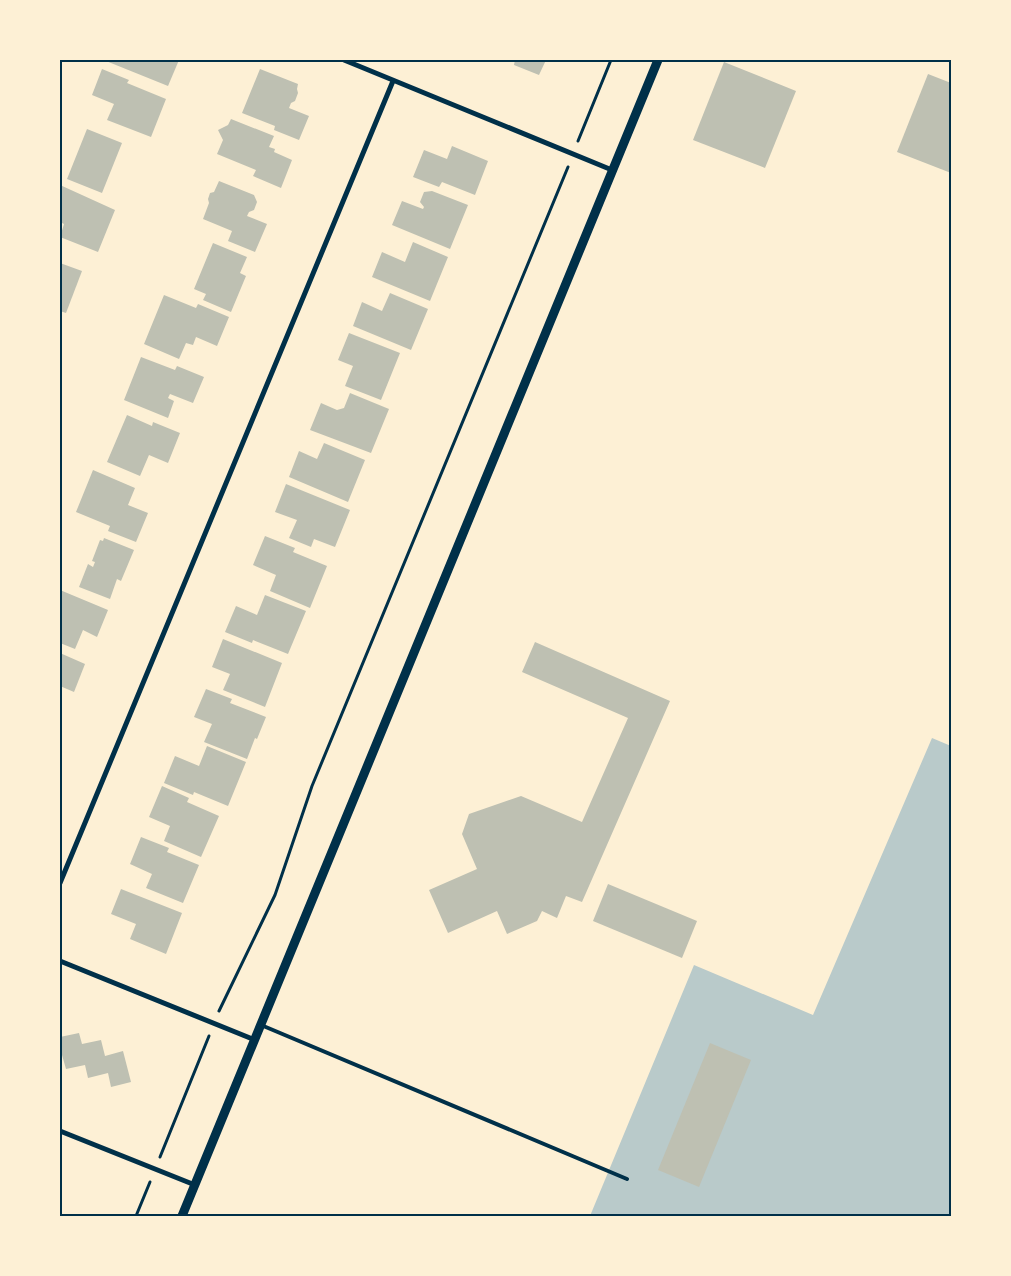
<svg xmlns="http://www.w3.org/2000/svg" width="1011" height="1276" viewBox="0 0 1011 1276" font-family="Lato,sans-serif">
  <rect width="100%" height="100%" fill="#fdf0d5"/>
  <polygon fill="#b9caca" points="932,738 951,746 951,1216 590,1216 694,965 813,1015"/>
  <g fill="#bec0b2">
    <polygon points="106,60 179,60 168,86 106,61"/>
    <polygon points="515,60 546,60 539,75 514,65"/>
    <polygon points="724,62 796,91 765,168 693,140"/>
    <polygon points="102,69 129,80 127,83 166,99 151,137 107,120 114,104 92,95"/>
    <polygon points="260,69 298,84 297,89 298,93 295,101 291,103 289,108 309,116 299,140 274,130 275,126 242,113"/>
    <polygon points="928,74 951,83 951,173 897,152"/>
    <polygon points="231,119 274,136 269,147 275,149 274,152 292,160 281,188 253,176 256,170 217,154 223,140 218,130 228,125"/>
    <polygon points="87,129 122,143 102,193 67,179"/>
    <polygon points="452,146 488,161 475,195 442,182 439,187 413,177 424,150 447,159"/>
    <polygon points="219,181 254,195 257,202 254,210 249,212 247,216 267,224 255,252 228,241 232,231 203,219 209,203 208,199 210,193 214,192"/>
    <polygon points="60,185 115,210 98,252 60,237 64,224 60,222"/>
    <polygon points="432,191 468,205 450,249 392,225 402,201 423,209 424,207 420,202 424,192"/>
    <polygon points="413,242 448,257 430,301 372,277 382,252 405,262"/>
    <polygon points="213,243 247,257 240,273 246,276 231,312 203,300 206,294 194,289"/>
    <polygon points="60,263 82,271 66,313 60,311"/>
    <polygon points="390,293 428,309 411,350 353,326 362,302 382,311"/>
    <polygon points="164,295 196,308 198,304 229,317 217,346 196,337 193,345 186,343 179,359 144,344"/>
    <polygon points="349,333 400,353 381,400 345,386 353,366 338,360"/>
    <polygon points="141,357 175,370 177,366 204,377 193,403 170,394 168,398 174,401 168,418 124,400"/>
    <polygon points="350,393 389,409 371,453 310,430 321,403 337,410 344,408"/>
    <polygon points="127,415 152,426 153,422 180,433 168,463 149,455 140,476 107,462"/>
    <polygon points="324,443 365,460 348,502 289,477 299,451 317,459"/>
    <polygon points="93,470 135,488 128,505 148,513 136,542 108,531 110,526 76,512"/>
    <polygon points="286,484 350,510 335,547 314,539 311,547 289,538 297,520 275,512"/>
    <polygon points="265,536 295,548 293,552 327,566 310,608 270,591 276,575 253,565"/>
    <polygon points="104,538 134,550 121,581 117,579 110,599 79,587 88,564 93,567 95,562 92,561 100,540 103,541"/>
    <polygon points="60,590 108,610 97,637 83,630 75,649 60,643"/>
    <polygon points="265,595 306,611 288,654 253,640 252,643 225,632 236,606 257,615"/>
    <polygon points="223,639 282,663 265,707 223,690 230,674 212,667"/>
    <polygon points="535,642 670,701 582,902 566,896 557,918 542,911 537,921 507,934 497,911 448,933 429,890 477,869 462,834 469,814 521,796 582,822 628,718 522,672"/>
    <polygon points="60,653 85,664 74,692 60,686"/>
    <polygon points="206,689 232,699 230,703 266,717 257,739 255,738 247,759 204,742 212,724 194,717"/>
    <polygon points="207,746 246,762 228,806 194,792 193,795 164,783 175,756 199,766"/>
    <polygon points="162,786 189,798 187,802 219,816 201,857 164,841 170,826 149,817"/>
    <polygon points="141,837 169,848 167,852 199,865 183,903 146,888 152,874 130,864"/>
    <polygon points="608,884 697,921 682,958 593,921"/>
    <polygon points="121,889 182,913 166,954 130,939 136,924 111,914"/>
    <polygon points="79,1033 82,1044 101,1040 105,1056 123,1051 131,1082 111,1087 108,1073 88,1078 85,1065 66,1069 62,1055 60,1055 60,1037"/>
    <polygon points="710,1043 751,1060 699,1187 658,1170"/>
  </g>
  <g fill="none" stroke-linecap="round" stroke-linejoin="round">
    <g stroke="#003049" stroke-width="3">
      <polyline points="578,141 611,60"/>
      <polyline points="219,1011 275,895 312,786 568,167"/>
      <polyline points="160,1157 209,1036"/>
      <polyline points="136,1216 150,1182"/>
    </g>
    <polyline stroke="#003049" stroke-width="4" points="261,1025 627,1179"/>
    <g stroke="#003049" stroke-width="5">
      <polyline points="344,60 612,170"/>
      <polyline points="60,883 393,81"/>
      <polyline points="60,961 255,1040"/>
      <polyline points="60,1131 195,1185"/>
    </g>
    <polyline stroke="#003049" stroke-width="9" points="182,1216 658,60"/>
  </g>
  <rect width="1011" height="1276" fill="none" stroke="#fdf0d5" stroke-width="122"/>
  <rect x="61" y="61" width="889" height="1154" fill="none" stroke="#003049" stroke-width="2"/>
</svg>
